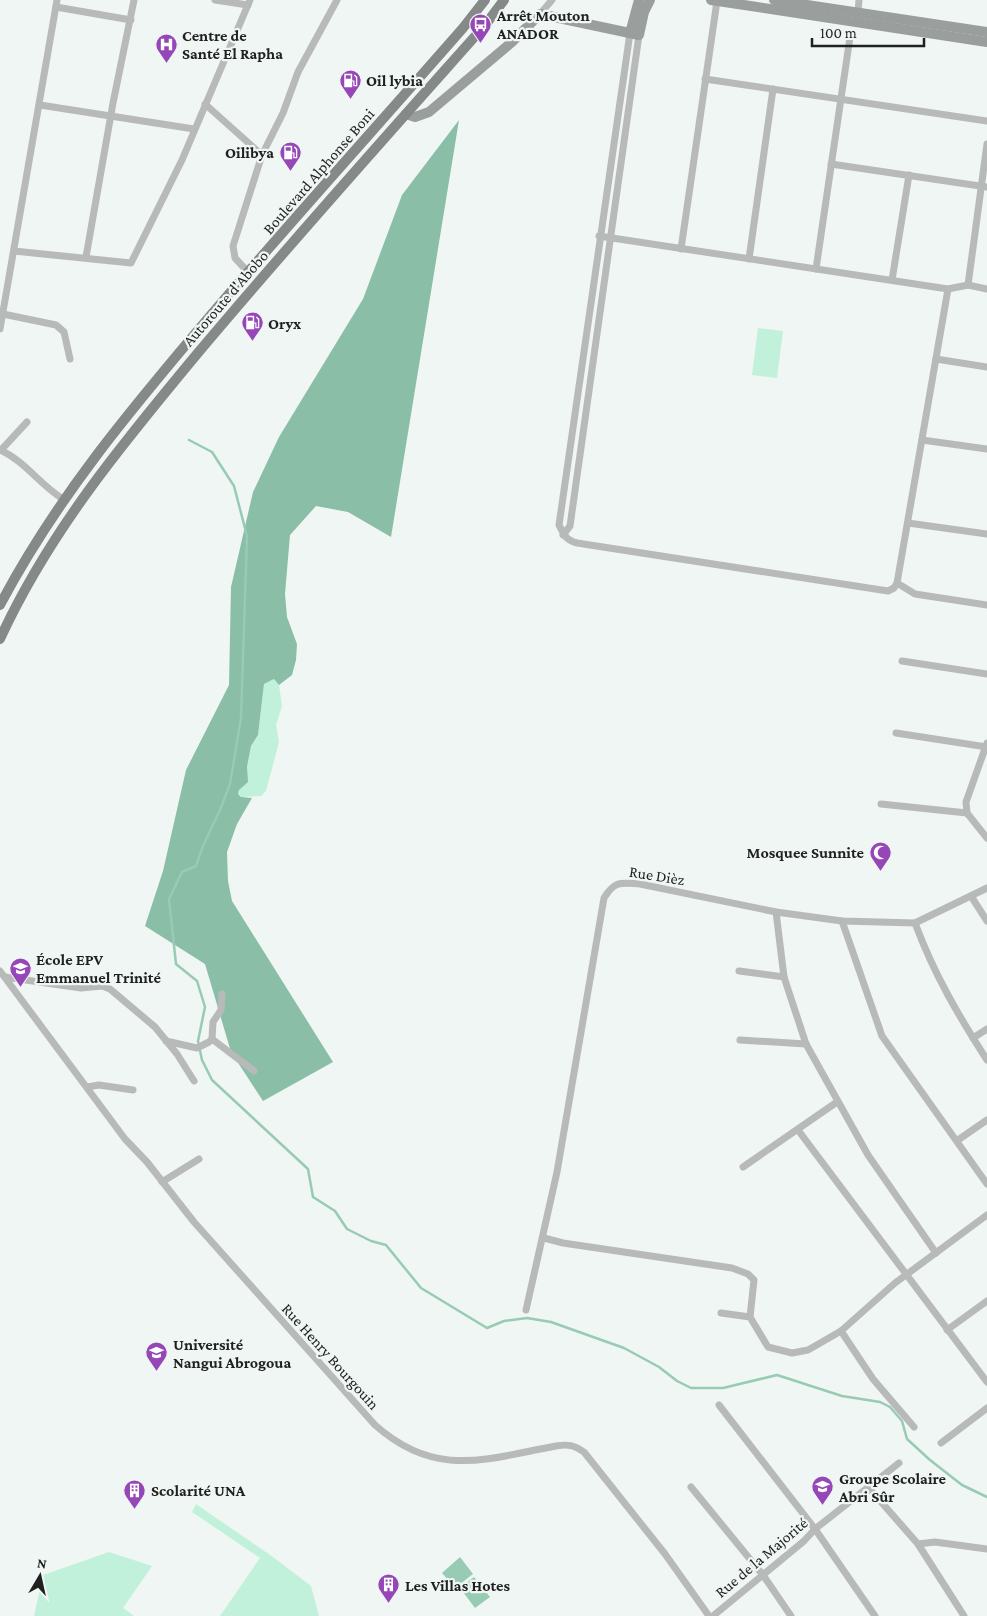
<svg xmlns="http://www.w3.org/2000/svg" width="987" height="1616" viewBox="0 0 987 1616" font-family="'Crimson Pro',serif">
  <rect width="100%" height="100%" fill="#f0f6f3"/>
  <g fill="#c1f1da">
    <polygon points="758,328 783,331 777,378 752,375"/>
    <polygon points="274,679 279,685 282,706 276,725 279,742 270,776 266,791 261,796 241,797 238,794 239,790 247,782 247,767 251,746 258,735 264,684"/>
    <polygon points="196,1504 273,1557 311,1586 319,1616 220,1616 260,1558 192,1512"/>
    <polygon points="109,1552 152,1566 123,1608 134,1616 34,1616 43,1575"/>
  </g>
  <polygon fill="#8abea7" points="459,120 391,537 348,512 316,506 290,535 285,594 287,617 297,644 296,660 292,675 279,685 274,679 264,684 258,735 251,746 247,767 248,782 239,790 238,794 241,797 252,798 237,824 227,852 228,881 232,901 333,1062 263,1101 231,1052 205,964 145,926 163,871 186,770 229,685 231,587 253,492 279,437 363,299 402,195"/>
  <g fill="#97cbb3">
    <polygon points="460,1557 473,1574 455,1588 442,1573"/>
    <polygon points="474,1577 490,1597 475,1608 460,1588"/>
  </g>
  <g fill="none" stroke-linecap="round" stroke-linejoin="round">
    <polyline stroke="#97cbb3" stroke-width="2.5" points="189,440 212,452 234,486 247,536 241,718 230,784 220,810 203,846 196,866 182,872 169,899 176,964 197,981 205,1007 198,1041 202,1060 212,1080 308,1169 313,1197 335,1211 347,1229 371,1241 386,1245 421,1288 487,1328 504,1321 527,1318 551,1322 624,1348 659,1367 677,1381 691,1388 723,1388 777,1375 842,1396 880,1402 890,1407 902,1421 907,1439 930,1460 962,1485 987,1497"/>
    <g stroke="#b8bab9" stroke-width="7">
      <polyline points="215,0 248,5"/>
      <polyline points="56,7 131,20"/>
      <polyline points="858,12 859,0"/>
      <polyline points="540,14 552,0"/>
      <polyline points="705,79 987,121"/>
      <polyline points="205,104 262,155"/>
      <polyline points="40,105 194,129"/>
      <polyline points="831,164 987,187"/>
      <path d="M599,236L948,289L897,583L894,588L888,591L577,543C566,540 564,535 559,525L630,33"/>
      <polyline points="681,249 717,1"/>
      <polyline points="14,251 131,263 182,160 250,0"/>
      <polyline points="86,257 113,103 134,0"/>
      <polyline points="749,259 773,89"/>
      <polyline points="816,269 850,37"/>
      <polyline points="248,272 235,258 233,246 262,155 283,113 298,72 337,0"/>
      <polyline points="892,280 909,175"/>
      <polyline points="968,285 987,144"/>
      <polyline points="948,289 968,285 987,289"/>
      <polyline points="3,314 56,325 64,332 70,359"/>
      <polyline points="0,329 57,0"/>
      <polyline points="936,359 987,367"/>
      <polyline points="922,440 987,449"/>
      <path d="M0,450C25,461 40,485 63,499"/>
      <polyline points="1,450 27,422"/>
      <polyline points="908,523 987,534"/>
      <polyline points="563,535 570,526 639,35"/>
      <polyline points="897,583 915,594 987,605"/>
      <polyline points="902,661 987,674"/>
      <polyline points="896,733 987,747"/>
      <polyline points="987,743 966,802 967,813 987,838"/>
      <polyline points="881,804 967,813"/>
      <polyline points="971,896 987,921"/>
      <polyline points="776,912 784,977 806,1044 868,1155 936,1253"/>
      <polyline points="842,921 882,1036 987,1184"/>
      <path d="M915,923C934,974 958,1015 987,1060"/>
      <path d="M0,971L125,1139L147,1162L194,1222L375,1425C436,1479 485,1459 556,1446C568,1444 574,1445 584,1452L665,1554L709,1616"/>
      <polyline points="739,971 784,977"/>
      <polyline points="5,977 81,988 102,986 110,989 155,1027 177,1054 194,1081"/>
      <polyline points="973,1038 987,1029"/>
      <polyline points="212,1039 254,1071"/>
      <polyline points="740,1040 806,1044"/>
      <polyline points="166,1041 197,1048 209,1042 212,1039 213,1022 221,1010 222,994"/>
      <polyline points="87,1087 99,1085 133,1090"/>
      <polyline points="798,1130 987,1382"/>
      <polyline points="958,1140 987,1120"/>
      <polyline points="743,1167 837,1102"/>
      <polyline points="162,1182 199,1159"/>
      <polyline points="544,1238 563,1243 732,1268 748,1274 754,1280 750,1317"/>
      <path d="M526,1310L557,1172L604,898C615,880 621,883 640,884L776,912L842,921L915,923L987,888"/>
      <polyline points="721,1313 750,1317 768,1347 792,1353 808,1350 841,1331 895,1283 987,1215"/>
      <polyline points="947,1330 987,1301"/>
      <polyline points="841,1331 873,1379 914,1427"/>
      <polyline points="719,1405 815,1529 875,1616"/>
      <polyline points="941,1443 987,1408"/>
      <polyline points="691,1487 763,1575 791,1616"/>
      <polyline points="868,1487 918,1544 964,1616"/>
      <polyline points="918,1544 935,1542 987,1549"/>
      <polyline points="713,1616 804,1541 815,1529 899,1463"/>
    </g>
    <g stroke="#9a9e9c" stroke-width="10">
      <polyline points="711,0 987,42"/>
      <polyline points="774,0 987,32"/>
      <polyline points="630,33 639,0"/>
      <polyline points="406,114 415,117 429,112 512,42 540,14 639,35 644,12 650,0"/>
    </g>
    <g stroke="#858987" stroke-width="10">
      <path d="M0,605C57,497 132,408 211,315C294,218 379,124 463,28L485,0"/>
      <path d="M0,639C49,532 123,443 197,354C291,242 389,133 486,24L504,0"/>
    </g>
  </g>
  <defs>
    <symbol id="bus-pin" viewBox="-11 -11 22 30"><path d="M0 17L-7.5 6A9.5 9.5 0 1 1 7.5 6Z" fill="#9647b7" stroke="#f0f6f3"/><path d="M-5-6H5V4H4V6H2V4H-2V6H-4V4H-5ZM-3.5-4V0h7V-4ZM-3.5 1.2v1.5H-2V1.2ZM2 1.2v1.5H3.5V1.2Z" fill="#fff"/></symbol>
    <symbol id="hospital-pin" viewBox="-11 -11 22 30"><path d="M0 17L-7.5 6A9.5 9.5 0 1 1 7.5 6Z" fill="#9647b7" stroke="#f0f6f3"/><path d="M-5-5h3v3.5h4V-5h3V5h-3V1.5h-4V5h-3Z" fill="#fff"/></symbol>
    <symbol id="fuel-pin" viewBox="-11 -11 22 30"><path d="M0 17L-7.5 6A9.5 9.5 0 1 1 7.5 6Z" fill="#9647b7" stroke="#f0f6f3"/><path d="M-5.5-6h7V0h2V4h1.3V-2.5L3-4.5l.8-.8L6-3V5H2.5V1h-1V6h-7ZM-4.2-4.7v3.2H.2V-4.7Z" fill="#fff"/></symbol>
    <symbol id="mosque-pin" viewBox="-11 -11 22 30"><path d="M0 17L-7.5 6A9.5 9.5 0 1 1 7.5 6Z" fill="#9647b7" stroke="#f0f6f3"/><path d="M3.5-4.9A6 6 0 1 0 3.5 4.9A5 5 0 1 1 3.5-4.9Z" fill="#fff"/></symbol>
    <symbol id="school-pin" viewBox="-11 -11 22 30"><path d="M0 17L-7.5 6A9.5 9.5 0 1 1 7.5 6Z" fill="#9647b7" stroke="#f0f6f3"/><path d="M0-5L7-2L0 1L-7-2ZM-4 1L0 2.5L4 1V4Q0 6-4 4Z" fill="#fff"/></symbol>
    <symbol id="university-pin" viewBox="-11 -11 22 30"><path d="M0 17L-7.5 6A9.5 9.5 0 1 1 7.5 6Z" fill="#9647b7" stroke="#f0f6f3"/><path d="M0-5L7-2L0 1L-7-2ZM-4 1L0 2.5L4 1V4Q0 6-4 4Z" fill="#fff"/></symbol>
    <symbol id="building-pin" viewBox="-11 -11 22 30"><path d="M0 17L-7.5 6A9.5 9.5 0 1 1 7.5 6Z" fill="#9647b7" stroke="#f0f6f3"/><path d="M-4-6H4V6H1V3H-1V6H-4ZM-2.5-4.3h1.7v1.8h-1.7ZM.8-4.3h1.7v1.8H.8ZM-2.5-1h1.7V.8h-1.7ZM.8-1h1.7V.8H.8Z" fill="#fff"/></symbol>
  </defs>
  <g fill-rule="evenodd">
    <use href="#bus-pin" x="468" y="12" width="25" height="34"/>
    <use href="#hospital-pin" x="154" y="32" width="25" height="34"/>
    <use href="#fuel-pin" x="338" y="68" width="25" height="34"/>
    <use href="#fuel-pin" x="278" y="140" width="25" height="34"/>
    <use href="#fuel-pin" x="240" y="310" width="25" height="34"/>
    <use href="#mosque-pin" x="868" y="840" width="25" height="34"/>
    <use href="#school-pin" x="8" y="956" width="25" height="34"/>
    <use href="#university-pin" x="144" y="1340" width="25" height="34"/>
    <use href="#school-pin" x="810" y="1474" width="25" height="34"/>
    <use href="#building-pin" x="122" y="1478" width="25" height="34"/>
    <use href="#building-pin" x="376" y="1572" width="25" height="34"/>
  </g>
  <g text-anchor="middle" stroke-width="4.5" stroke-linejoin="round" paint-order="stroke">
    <g font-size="16" font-weight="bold" fill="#1f2120" stroke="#f0f6f3" text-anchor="start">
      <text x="497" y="21">Arrêt Mouton<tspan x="497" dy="18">ANADOR</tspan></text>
      <text x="182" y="41">Centre de<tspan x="182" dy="18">Santé El Rapha</tspan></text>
      <text x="366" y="86">Oil lybia</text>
      <text x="274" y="158" text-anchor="end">Oilibya</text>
      <text x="268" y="329">Oryx</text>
      <text x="864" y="858" text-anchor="end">Mosquee Sunnite</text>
      <text x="36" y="965">École EPV<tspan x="36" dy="18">Emmanuel Trinité</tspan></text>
      <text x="173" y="1350">Université<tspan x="173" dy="18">Nangui Abrogoua</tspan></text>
      <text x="839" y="1484">Groupe Scolaire<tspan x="839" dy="18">Abri Sûr</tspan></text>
      <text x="151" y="1496">Scolarité UNA</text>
      <text x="405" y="1591">Les Villas Hotes</text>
    </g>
    <g font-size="16" fill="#1f2120" stroke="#f0f6f3">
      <text transform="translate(318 171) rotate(-49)" y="6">Boulevard Alphonse Boni</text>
      <text transform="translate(225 298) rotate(-49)" y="6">Autoroute d'Abobo</text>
      <text transform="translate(657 875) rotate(9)" y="6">Rue Dièz</text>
      <text transform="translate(331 1356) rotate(48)" y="6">Rue Henry Bourgouin</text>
      <text transform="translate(761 1557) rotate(-40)" y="6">Rue de la Majorité</text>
    </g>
  </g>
  <g transform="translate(40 1576) rotate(9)" stroke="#f0f6f3" stroke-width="4" paint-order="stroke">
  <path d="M0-4L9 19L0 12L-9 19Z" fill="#1f2120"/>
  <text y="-8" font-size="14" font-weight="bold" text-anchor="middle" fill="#1f2120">N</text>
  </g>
  <path d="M812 38v8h112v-8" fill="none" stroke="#1f2120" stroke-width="2.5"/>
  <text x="820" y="38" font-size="15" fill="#1f2120" stroke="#f0f6f3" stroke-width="4" paint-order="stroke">100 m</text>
</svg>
